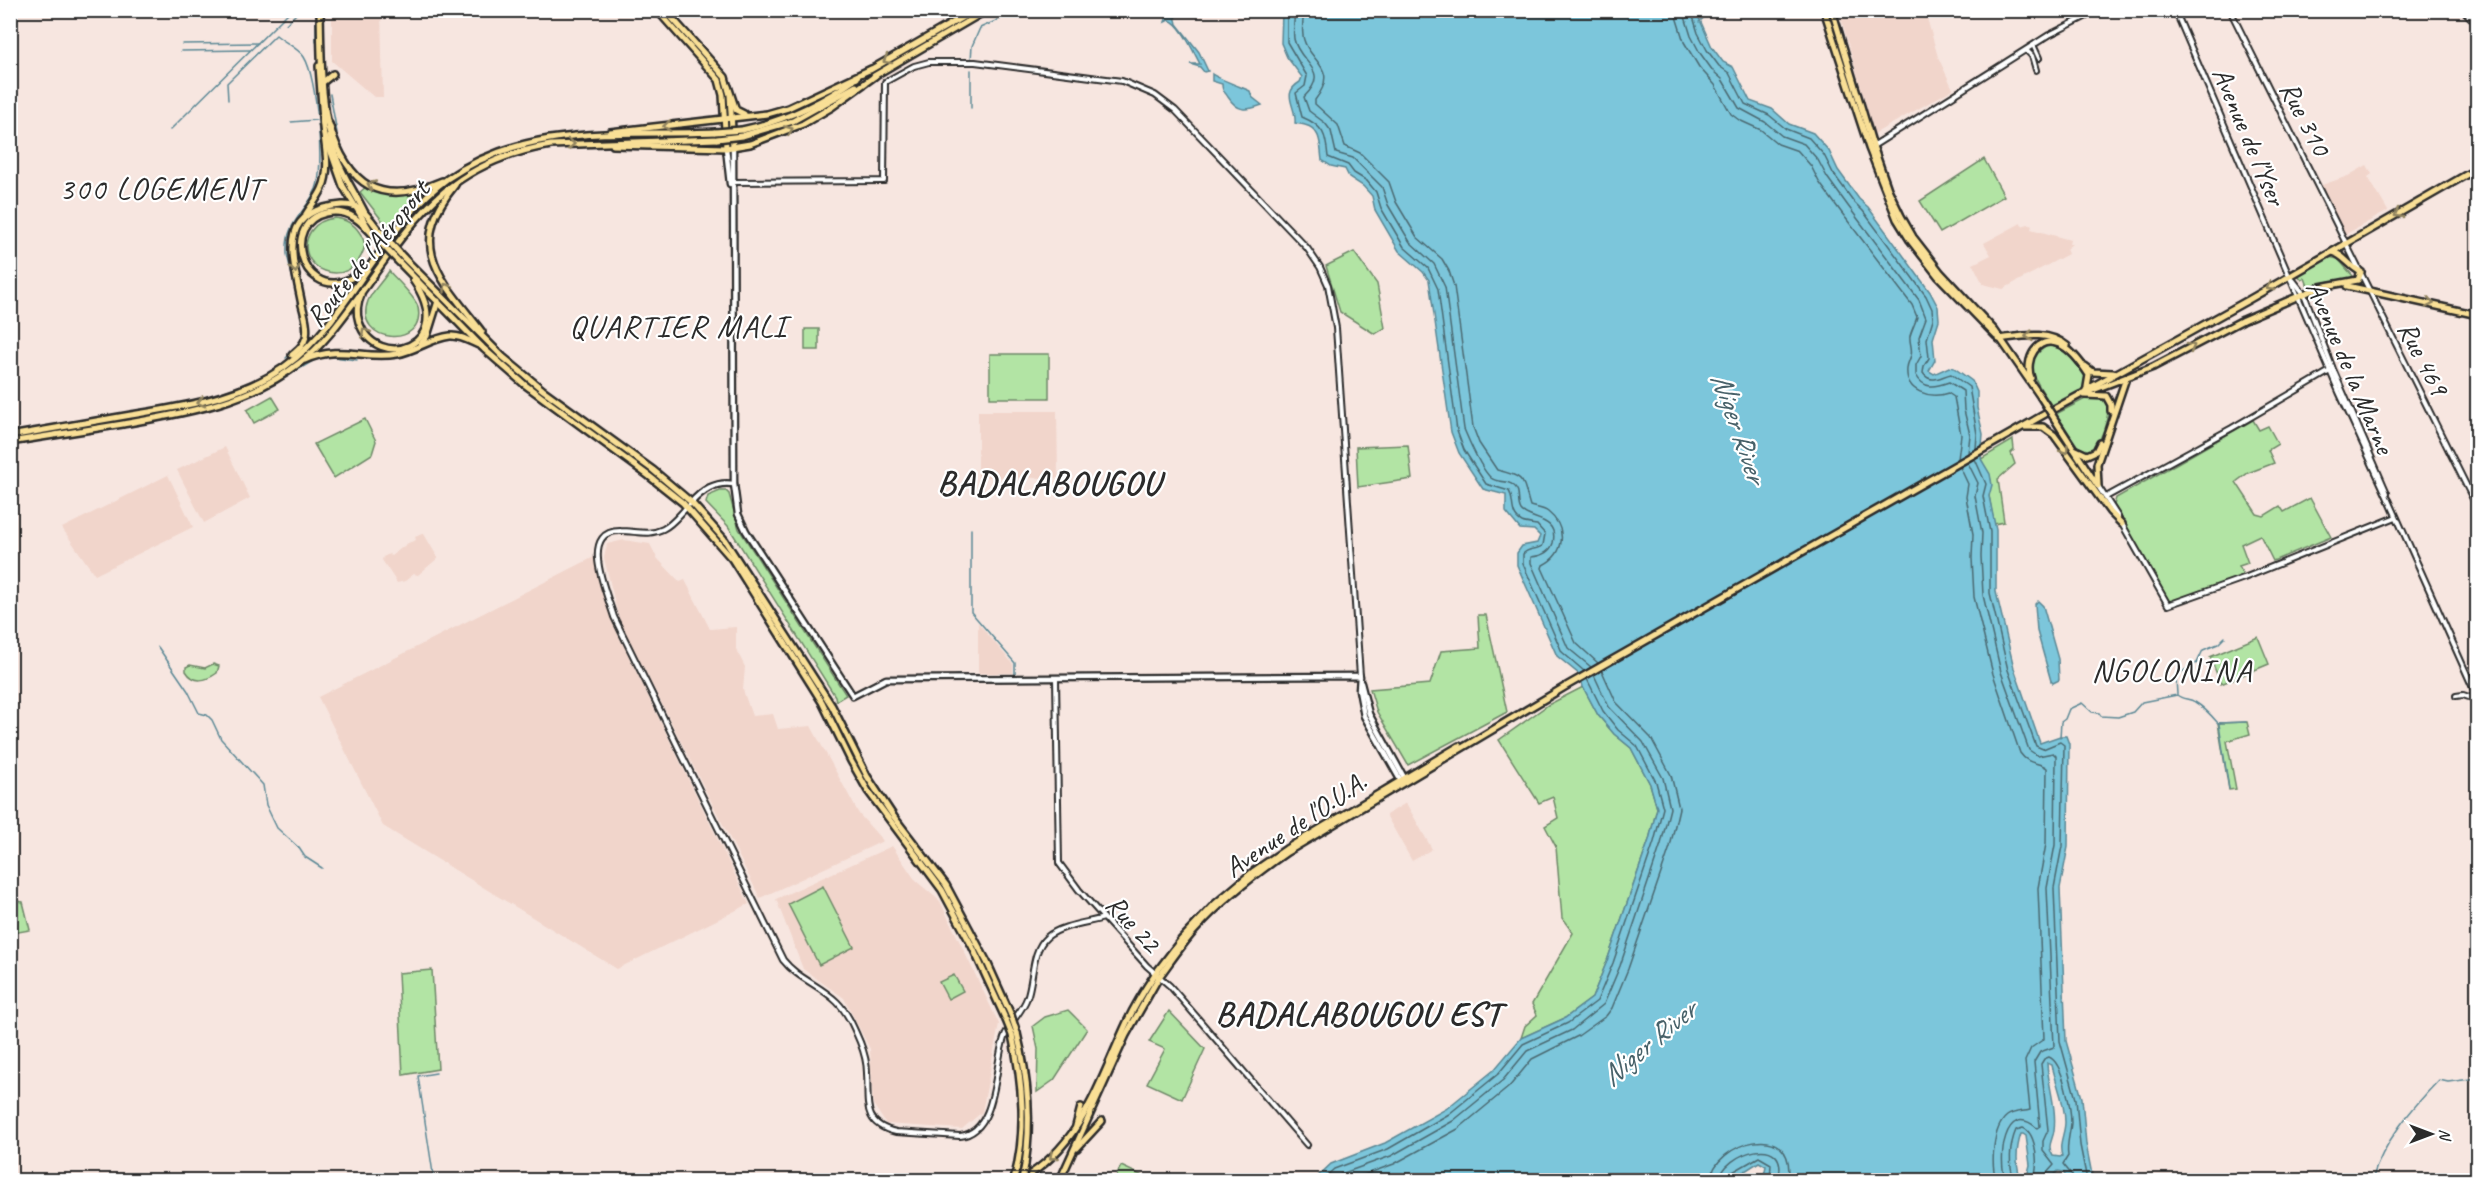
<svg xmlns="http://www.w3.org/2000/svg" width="2488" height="1191" viewBox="0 0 2488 1191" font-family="Caveat,sans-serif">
  <rect width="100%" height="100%" fill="#f7e6e0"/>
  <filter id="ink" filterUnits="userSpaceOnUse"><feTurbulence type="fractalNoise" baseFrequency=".0167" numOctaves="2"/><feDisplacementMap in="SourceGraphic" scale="12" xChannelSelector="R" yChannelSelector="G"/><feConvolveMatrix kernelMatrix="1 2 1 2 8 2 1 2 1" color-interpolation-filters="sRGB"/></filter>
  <g filter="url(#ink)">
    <g fill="#f1d5cb">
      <polygon points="332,11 381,11 383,97 374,97 332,61"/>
      <polygon points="1839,11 1925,11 1938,57 1953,89 1874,134"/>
      <polygon points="2367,165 2372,174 2368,177 2388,211 2344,235 2319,186 2348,176"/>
      <polygon points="2021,223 2022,226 2028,224 2032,226 2031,229 2070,240 2069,244 2072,244 2066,249 2068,254 2003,289 1983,284 1973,264 1991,255 1984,243"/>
      <polygon points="978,411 1057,411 1058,478 978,477"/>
      <polygon points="225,447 250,498 204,523 177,470"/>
      <polygon points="168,475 193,527 95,575 62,528"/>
      <polygon points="422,534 424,534 438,558 418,575 414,574 405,581 397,583 382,560 383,557 389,554 391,556 408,543 416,540 415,537"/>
      <polygon points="624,540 650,544 657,558 680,582 685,580 710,629 736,627 736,649 745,667 743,690 752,716 773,714 778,729 811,726 859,814 883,841 760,898 619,619 604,558 607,544"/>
      <polygon points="594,557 614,626 749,904 617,969 383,826 318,697"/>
      <polygon points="978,623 1013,664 1013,673 978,673"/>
      <polygon points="1406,803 1432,849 1412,861 1386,815"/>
      <polygon points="892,846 916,881 940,901 999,1024 982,1112 962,1129 886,1124 873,1104 870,1049 844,998 803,969 776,899"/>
    </g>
    <g fill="#b2e4a4" stroke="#6e8868" stroke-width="1.5">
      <polygon points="1984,159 2004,196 1940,233 1920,201"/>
      <polygon points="366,187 390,194 422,192 388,228 360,192"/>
      <path d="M335,218C351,220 361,230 365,245C353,297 288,267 311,231C317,222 325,219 335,218Z"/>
      <polygon points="1354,252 1377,284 1385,328 1375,334 1340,312 1326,266"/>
      <polygon points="2329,257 2338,259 2353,276 2349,281 2329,281 2309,289 2305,278 2302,280 2298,275"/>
      <path d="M389,271C396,279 416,298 418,307C427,350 352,344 368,301C372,291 383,281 389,271Z"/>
      <rect x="805" y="329" width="14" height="21"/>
      <path d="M2049,345C2052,345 2055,345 2058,346C2069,350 2092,375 2085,386C2079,395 2061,401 2052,406C2038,385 2018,361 2049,345Z"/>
      <rect x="990" y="354" width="59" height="44"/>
      <polygon points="272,396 280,409 254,423 247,410"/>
      <path d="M2089,397H2104L2108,400C2110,414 2102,447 2087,453L2080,450L2056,414Z"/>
      <polygon points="365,419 376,441 372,454 334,478 314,444"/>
      <polygon points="2253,420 2259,430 2268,426 2278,444 2268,450 2274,463 2248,473 2236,482 2257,514 2264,516 2280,506 2284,512 2310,498 2331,537 2273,561 2260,535 2241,544 2248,563 2239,566 2244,577 2170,605 2114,505 2116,498"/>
      <polygon points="2013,440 2014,450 2011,453 2015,464 1998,479 2004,522 1994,524 1989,496 1991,480 1981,459"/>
      <polygon points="1408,445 1412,479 1358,487 1356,447"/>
      <polygon points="720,491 726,491 729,494 739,529 846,695 836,701 835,696 728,526 706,503 708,496"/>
      <polygon points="1478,615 1486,615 1507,712 1408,765 1377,712 1370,689 1430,684 1441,651 1480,648"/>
      <polygon points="2258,637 2269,664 2221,684 2210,657"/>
      <path d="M213,664L219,666L217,673C206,681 194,684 186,671V667L190,665L205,668Z"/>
      <polygon points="1583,687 1598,715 1614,734 1631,748 1650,784 1657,808 1649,840 1607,961 1592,998 1565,1018 1521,1038 1525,1026 1537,1015 1532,1004 1573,933 1562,918 1556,847 1545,826 1558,818 1553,797 1539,803 1499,740 1548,705"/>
      <polygon points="2247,722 2250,734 2227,741 2236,789 2229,790 2218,723"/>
      <polygon points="823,886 854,947 819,965 788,904"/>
      <polygon points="17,901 23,902 30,930 13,933 11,926 11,903"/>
      <polygon points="432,970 438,1069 403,1075 398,973"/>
      <polygon points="954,975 963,991 948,999 939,982"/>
      <polygon points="1068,1010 1087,1029 1054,1080 1037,1092 1038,1049 1033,1026 1045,1017"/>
      <polygon points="1169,1011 1205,1049 1182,1099 1147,1083 1165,1049 1149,1042"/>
      <polygon points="1121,1166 1143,1176 1141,1180 1114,1180"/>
    </g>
    <g fill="#7bc6db" stroke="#5b8895" stroke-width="1.5" fill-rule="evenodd">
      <path d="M1282,11H1696L1712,47L1723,62L1733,67L1750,101L1772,109L1789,124L1813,133L1829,151L1838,170L1859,199L1868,207L1930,292L1938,307L1939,320L1933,339L1935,360L1929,371L1934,374L1949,367L1954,368L1972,381L1977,392V408L1983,434L1981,459L1990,474L1992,485L1989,496L1996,530V592L2014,668L2040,743L2060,736H2066L2069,744L2068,847L2060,888L2066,1041L2082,1098L2086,1144L2093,1180H2068L2063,1172L2058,1171L2049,1180H2026L2030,1165L2026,1136L2023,1134H2021C2016,1149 2015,1167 2022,1180H1763L1766,1166L1759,1162L1731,1180H1307L1315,1179L1331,1164L1385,1143L1446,1109L1494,1070L1521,1038L1565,1018L1592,998L1607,961L1649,840L1657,808L1650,784L1631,748L1614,734L1598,715L1583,687L1580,675L1557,656L1517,565V553L1522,546L1537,543L1540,536L1534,530L1520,529L1506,512V495L1483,489L1459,453L1451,432L1429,280L1423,272L1399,251L1375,210L1372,196L1363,186L1349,177L1345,169L1331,166L1322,160C1320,147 1322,129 1305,125C1302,124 1298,124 1295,123C1297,106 1280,94 1300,82L1302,77L1287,57L1281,43ZM2047,1063L2052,1065C2056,1084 2065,1102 2065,1122C2065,1134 2058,1143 2062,1156L2060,1157L2053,1156C2046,1145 2053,1141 2054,1130C2057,1108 2048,1085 2047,1063Z"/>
      <path d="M1168,13L1175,15L1177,24L1199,52L1208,71L1204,72L1200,67L1190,64H1200C1194,53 1181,23 1169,20L1165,22Z"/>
      <path d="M1212,74C1217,78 1241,87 1250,91L1252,97L1262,105C1246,111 1238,112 1228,97C1225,91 1222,93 1222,84L1212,81Z"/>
      <polygon points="2038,601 2043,606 2058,659 2059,680 2053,683 2051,681 2037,631 2035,604"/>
    </g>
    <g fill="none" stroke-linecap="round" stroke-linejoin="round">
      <g stroke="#4b6971" stroke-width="1.5">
        <path d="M1287,10V42L1307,76L1305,86L1296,93L1302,117C1324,126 1326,135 1328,157L1348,165L1354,173L1367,181L1376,192L1381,208L1404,247L1428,268L1438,289L1457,431L1464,450L1486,484L1509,491C1515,501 1509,515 1522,522C1526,524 1533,524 1537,525L1545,534L1543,545C1537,551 1529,547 1523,554V564L1562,652L1584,671"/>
        <path d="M1295,10C1294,20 1293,31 1294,39C1299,64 1332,69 1304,97L1309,111L1325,123L1331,131L1336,153L1353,158L1382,187L1388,205L1410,242L1434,264L1445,287L1464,429C1470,443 1480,468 1491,478C1497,483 1507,480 1513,485C1522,491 1516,502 1521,510C1529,521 1559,516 1553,543C1550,553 1541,556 1531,557V563L1568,648L1591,667"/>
        <path d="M1304,10C1303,20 1301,31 1304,40C1310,62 1340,68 1315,100V104L1338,125L1345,146L1360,153L1389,182L1396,202L1417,237L1442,259L1449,271L1454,286L1473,427L1479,443L1497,470C1527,477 1522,480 1530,506C1536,508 1543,508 1548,512C1568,528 1565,554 1543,565L1542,568L1576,643L1598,663"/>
        <path d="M1674,10L1684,42L1699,67L1715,85L1731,114L1739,120L1761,130L1778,144L1798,151L1811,166L1819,182L1841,212L1912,305L1917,317C1915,324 1912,329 1910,336C1909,342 1913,349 1911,355C1910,360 1907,363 1907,369C1905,392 1930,399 1948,393L1954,397L1961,435L1958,459"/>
        <path d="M1683,10L1691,36L1700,53L1713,71L1722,79L1739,108L1765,122L1782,136L1804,144L1818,160L1827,177L1848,206L1919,300L1926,318L1919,337L1921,356L1916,365V375C1924,390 1935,387 1949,382L1963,391L1964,410L1970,435L1968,453"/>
        <path d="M1691,10L1698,33L1707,50L1719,66L1729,73L1745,104L1769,115L1786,129L1809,138L1824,155L1833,173L1854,202L1863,211L1926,296L1932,309L1933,319L1927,339L1929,358L1924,366L1923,373C1931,385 1941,376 1951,374L1969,387L1977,434L1976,449"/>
        <polyline points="1975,459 1986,484 1983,496 1990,532 1990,593 2008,670 2036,746 2043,749 2060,742 2064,745 2062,846 2054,888 2060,1041 2076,1099 2080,1145 2087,1180"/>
        <path d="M1968,463L1978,483L1975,496L1982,533L1981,556L1983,595L2001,672L2029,750L2038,756L2053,753L2056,756L2055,845L2047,888L2054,1047L2040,1052L2034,1062L2040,1126L2037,1128C2004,1099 1997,1162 2006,1180"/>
        <path d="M1960,467L1968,484L1966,497L1973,534L1972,558L1974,597L1993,674L2020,753C2029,766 2039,761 2047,768L2046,844L2038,888L2044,1039L2031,1048L2025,1061L2030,1110C2023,1112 2014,1111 2007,1116C1992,1128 1991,1164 1996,1180"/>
        <polyline points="1322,1180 1334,1169 1388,1149 1449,1114 1498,1074 1523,1044 1568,1023 1597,1001 1613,963 1654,842 1663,808 1656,782 1637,746 1618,730 1603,711 1587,679"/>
        <polyline points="1332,1180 1341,1174 1391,1156 1453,1121 1503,1080 1527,1051 1572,1030 1604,1004 1620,966 1661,844 1670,808 1663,778 1643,742 1609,707 1594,675"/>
        <polyline points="1350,1180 1394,1164 1458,1129 1509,1087 1532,1059 1578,1036 1606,1016 1612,1008 1628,969 1670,847 1679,808 1671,775 1651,738 1616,702 1602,671"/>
        <path d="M1711,1180C1713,1143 1798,1116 1788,1180"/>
        <path d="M1720,1180C1722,1153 1792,1130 1778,1180"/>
        <polyline points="1728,1180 1731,1173 1759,1157 1771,1164 1770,1180"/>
        <path d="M2016,1180C2007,1168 2010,1144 2016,1130L2023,1128C2037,1133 2039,1168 2033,1180"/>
        <path d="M2045,1180V1175L2054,1165L2043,1151V1141L2048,1130L2041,1064L2044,1059L2049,1057C2063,1062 2071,1108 2071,1123C2070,1135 2066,1144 2068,1156L2063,1164L2072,1175L2073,1180"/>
      </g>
      <g stroke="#5b8895" stroke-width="1.5">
        <polyline points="252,10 255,13"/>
        <polyline points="316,10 316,42"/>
        <polyline points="1699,22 1712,10"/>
        <polyline points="286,24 300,10"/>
        <polyline points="182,44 258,43"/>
        <polyline points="181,51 250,50"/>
        <polyline points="971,60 972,46 980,28 1000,19 1012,10"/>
        <polyline points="330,94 337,133"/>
        <path d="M228,100L227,83L276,35C284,42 299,49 304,57C317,77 325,168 316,189C304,215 285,222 287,254L304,328L303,337L298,346"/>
        <polyline points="971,108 971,70"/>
        <polyline points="291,122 316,120"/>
        <polyline points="170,130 291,10"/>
        <polyline points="325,356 357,360"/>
        <polyline points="286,358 290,354"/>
        <polyline points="267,388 318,358"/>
        <polyline points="158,647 188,691 199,713 207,715 212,720 221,739 263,785 266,805 277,828 299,848 305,857 322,868"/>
        <polyline points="956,675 1015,675 1015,663 971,612 971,529"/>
        <polyline points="1006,680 1048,681"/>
        <polyline points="2177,694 2176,679 2180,673 2197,663 2203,650 2218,644 2225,637"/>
        <polyline points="2219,724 2229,789"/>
        <path d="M2060,737L2061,722L2065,719L2069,709L2082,703L2092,712L2099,713L2101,716L2118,717L2133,712L2142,702L2177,695C2183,700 2189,698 2195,702C2205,708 2211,715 2218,723L2246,722"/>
        <polyline points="434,1180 418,1076 436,1073"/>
        <path d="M2372,1180C2383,1142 2412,1108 2439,1080L2448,1082L2478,1078"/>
      </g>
      <defs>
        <g id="tertiary">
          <polyline points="2175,10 2339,392 2389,501"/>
          <polyline points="2230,10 2478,509"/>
          <polyline points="2463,10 2478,25"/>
          <polyline points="2034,47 2039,58"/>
          <polyline points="2027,51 2032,56 2036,70"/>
          <polyline points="1873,146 2049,35 2099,10"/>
          <polyline points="731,182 884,181 885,82 914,66 929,62 975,62 1122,81 1155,95 1175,110 1307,248 1320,267 1328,285 1336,328 1360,676"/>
          <polyline points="2293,280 2304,294 2333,369 2387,493"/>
          <polyline points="2098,486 2118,517"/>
          <polyline points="2106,497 2232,428 2330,371"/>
          <polyline points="2389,500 2478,699"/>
          <path d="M687,507C679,515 673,524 663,529C649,536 636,531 621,531C577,530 608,596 614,617L783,960C798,979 820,985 837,1002C848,1013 854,1028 860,1042C864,1052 867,1063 867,1073C869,1102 861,1124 896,1132L960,1136C998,1132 994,1066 1004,1038C1009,1023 1022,1012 1027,998C1034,979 1031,951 1047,937C1061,925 1087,923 1104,918"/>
          <polyline points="2122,524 2168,605 2244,578 2396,517"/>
          <polyline points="1056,678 1059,863 1079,890 1147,966 1170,986 1307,1145"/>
          <polyline points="2456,696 2463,695 2478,700"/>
        </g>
        <g id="secondary">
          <polyline points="733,147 734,484 738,514 746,531 853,696 886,679 893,679 1360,676 1359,690 1364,716 1402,783"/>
          <polyline points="726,148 730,184"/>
          <path d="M690,504C702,490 715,481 734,484"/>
          <polyline points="1361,683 1369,714 1406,781"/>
        </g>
        <g id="primary">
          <path d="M320,10C321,58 320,113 337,159C344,177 356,195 365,213"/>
          <polyline points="657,10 719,80 723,95 726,148"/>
          <polyline points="665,10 725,77 730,95 733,147"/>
          <polyline points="1824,10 1869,148 1897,219 1910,240 1938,276 1996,336"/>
          <polyline points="1832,10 1873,146 1888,189 1901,216 1913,237 1941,273 1995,331 2040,396"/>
          <polyline points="319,66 323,120"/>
          <polyline points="323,82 333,74"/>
          <polyline points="326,138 343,186 369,229"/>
          <polyline points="2347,286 2478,315"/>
          <path d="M1999,339C2023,336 2048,330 2067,346"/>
          <polyline points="2085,366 2093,372 2113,373"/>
          <path d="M2031,378C2024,360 2037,335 2059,344C2071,349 2082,364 2089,375L2087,387"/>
          <polyline points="2086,390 2250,299 2478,168"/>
          <polyline points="2085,395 2106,396 2111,405 2111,411"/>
          <polyline points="2025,427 2043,427 2054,435 2110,512 2122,524"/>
          <polyline points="2061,429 2097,485"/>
          <polyline points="2074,449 2087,455 2096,451 2100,443"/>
          <polyline points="2098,486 2097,464 2126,378"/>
          <polyline points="1155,974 1181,940 1215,904 1254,871 1286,849 1459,746"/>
          <path d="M1159,977C1171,961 1182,944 1196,929C1223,899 1254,875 1287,852L1568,685L2054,409L2080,395L2153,367L2243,320L2320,287L2358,280L2361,272C2350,267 2344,255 2333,252"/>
        </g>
        <g id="trunk">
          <polyline points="870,70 975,10"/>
          <polyline points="874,76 987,10"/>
          <polyline points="728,86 736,110 744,114"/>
          <path d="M329,124C348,186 380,208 442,181"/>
          <path d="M742,130C784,121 822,103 857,78"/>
          <polyline points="610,132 767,114 788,108 871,69"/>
          <polyline points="742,136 793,121 856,86"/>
          <polyline points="613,145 726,148 750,144 803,124 832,107 875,76"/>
          <path d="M455,185C404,247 442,280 482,332"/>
          <path d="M306,214C311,206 318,198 322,189C332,168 323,139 322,116"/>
          <polyline points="403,257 503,357 543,390 653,470 691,502 724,539 832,706 867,776 894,817 946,885 987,962 1011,1015"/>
          <polyline points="398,261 484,349 524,384 649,476 683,503 732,559 822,702 851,761 868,791 942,890 972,946 1006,1020"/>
          <path d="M368,267C361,272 353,278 345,281C301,296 281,223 326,213C349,208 362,222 376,238"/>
          <path d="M361,295C357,304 356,313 359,322C376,373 460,347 413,280"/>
          <polyline points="420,345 427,336 438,301"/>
          <path d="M292,355C298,350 304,345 306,337C308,327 305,316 302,305C293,258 275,210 342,205C361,204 368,216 378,229"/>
          <path d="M305,360C341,344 364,360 397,354C416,351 431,338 450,336C461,335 471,342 481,346"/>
          <path d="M10,436C51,429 91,422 131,415C179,407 227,400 270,376C318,349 344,302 375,259C396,230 418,200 447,179C529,122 622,136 715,132"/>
          <path d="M10,442C48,436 85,430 123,424C186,413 249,403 301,362C324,344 341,320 358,297C414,220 447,162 551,145L717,139"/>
          <path d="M1017,1033C1028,1077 1032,1120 1025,1165"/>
          <path d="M1012,1035C1023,1084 1027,1132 1014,1180"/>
          <polyline points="1076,1126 1081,1107"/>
          <polyline points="1077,1148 1102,1121"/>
          <path d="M1021,1180C1082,1145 1099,1082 1127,1022C1135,1005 1145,989 1155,974"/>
          <polyline points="1060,1180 1126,1035 1159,977"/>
        </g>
      </defs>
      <use href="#tertiary" stroke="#2b2b2b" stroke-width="8"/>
      <use href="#secondary" stroke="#2b2b2b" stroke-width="9"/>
      <use href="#primary" stroke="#2b2b2b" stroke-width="10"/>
      <use href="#trunk" stroke="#2b2b2b" stroke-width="10"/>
      <use href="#tertiary" stroke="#fff" stroke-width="4"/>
      <use href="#secondary" stroke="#fff" stroke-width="4.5"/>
      <use href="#primary" stroke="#f9df96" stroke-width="5"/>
      <use href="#trunk" stroke="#f9df96" stroke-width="5"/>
      <defs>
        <polyline id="primary-bridge" points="2040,396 2061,429"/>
        <g id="trunk-bridge">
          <polyline points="715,132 742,130"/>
          <polyline points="717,139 742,136"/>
          <polyline points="378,229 403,257"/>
          <polyline points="376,238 398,261"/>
          <polyline points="1011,1015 1017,1033"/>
          <polyline points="1006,1020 1012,1035"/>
          <polyline points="1022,1180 1025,1165"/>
        </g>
      </defs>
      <use href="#primary-bridge" stroke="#2b2b2b" stroke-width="10" stroke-linecap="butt"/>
      <use href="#trunk-bridge" stroke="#2b2b2b" stroke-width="10" stroke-linecap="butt"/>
      <use href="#primary-bridge" stroke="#f9df96" stroke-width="5"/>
      <use href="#trunk-bridge" stroke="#f9df96" stroke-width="5"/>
    </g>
    <defs><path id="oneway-chevron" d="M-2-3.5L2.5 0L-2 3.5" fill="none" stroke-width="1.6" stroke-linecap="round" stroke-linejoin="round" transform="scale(1.5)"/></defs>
    <g stroke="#928560">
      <use href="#oneway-chevron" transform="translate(887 60) rotate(151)"/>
      <use href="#oneway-chevron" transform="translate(667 126) rotate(175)"/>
      <use href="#oneway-chevron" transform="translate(789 130) rotate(-23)"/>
      <use href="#oneway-chevron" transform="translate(571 144) rotate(-2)"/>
      <use href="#oneway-chevron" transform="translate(371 185) rotate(-155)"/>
      <use href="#oneway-chevron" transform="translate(2398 214) rotate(150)"/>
      <use href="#oneway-chevron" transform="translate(295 269) rotate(80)"/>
      <use href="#oneway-chevron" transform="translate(447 287) rotate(-126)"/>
      <use href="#oneway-chevron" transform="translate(2270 287) rotate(150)"/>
      <use href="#oneway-chevron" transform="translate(2430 303) rotate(12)"/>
      <use href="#oneway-chevron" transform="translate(365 332) rotate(-122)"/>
      <use href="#oneway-chevron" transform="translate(2029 336) rotate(174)"/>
      <use href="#oneway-chevron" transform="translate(2191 347) rotate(-29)"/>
      <use href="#oneway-chevron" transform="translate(201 402) rotate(166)"/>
      <use href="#oneway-chevron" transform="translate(2065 450) rotate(53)"/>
      <use href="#oneway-chevron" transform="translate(1053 1156) rotate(139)"/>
    </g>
  </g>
  <g text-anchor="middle" stroke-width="4.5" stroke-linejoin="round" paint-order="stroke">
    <g font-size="28" fill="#2b2b2b" stroke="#fff">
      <text transform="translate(2306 118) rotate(63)" y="10">Rue 310</text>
      <text transform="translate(2250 136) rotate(67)" y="10">Avenue de l'Yser</text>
      <text transform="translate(367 253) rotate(-51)" y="10">Route de l'Aéroport</text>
      <text transform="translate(2424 358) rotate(63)" y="10">Rue 469</text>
      <text transform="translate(2351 367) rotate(67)" y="10">Avenue de la Marne</text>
      <text transform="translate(1295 824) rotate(-34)" y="10">Avenue de l'O.U.A.</text>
      <text transform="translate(1134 923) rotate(48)" y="10">Rue 22</text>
    </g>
    <g font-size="30" font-style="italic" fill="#476169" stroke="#fff">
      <text transform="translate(1739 427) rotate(71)" y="10">Niger River</text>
      <text transform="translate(1648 1043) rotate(-40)" y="10">Niger River</text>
    </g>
    <g font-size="32" letter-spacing="1.5" fill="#2b2b2b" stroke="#fff">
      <text x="161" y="199">300 LOGEMENT</text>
      <text x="678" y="337">QUARTIER MALI</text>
      <text x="2172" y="681">NGOLONINA</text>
    </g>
    <g font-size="34" font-weight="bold" letter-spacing="1.5" fill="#2b2b2b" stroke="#fff">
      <text x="1049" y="494">BADALABOUGOU</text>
      <text x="1359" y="1025">BADALABOUGOU EST</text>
    </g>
  </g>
  <rect width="2488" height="1191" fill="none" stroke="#fff" stroke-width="36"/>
  <rect x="18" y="18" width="2452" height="1155" fill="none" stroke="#2b2b2b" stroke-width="2" filter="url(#ink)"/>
  <g transform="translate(2431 1134) rotate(90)" stroke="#ffffff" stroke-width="4.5" paint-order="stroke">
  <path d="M0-4.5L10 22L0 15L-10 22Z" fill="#2b2b2b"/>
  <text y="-9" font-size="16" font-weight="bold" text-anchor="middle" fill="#2b2b2b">N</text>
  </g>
</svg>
